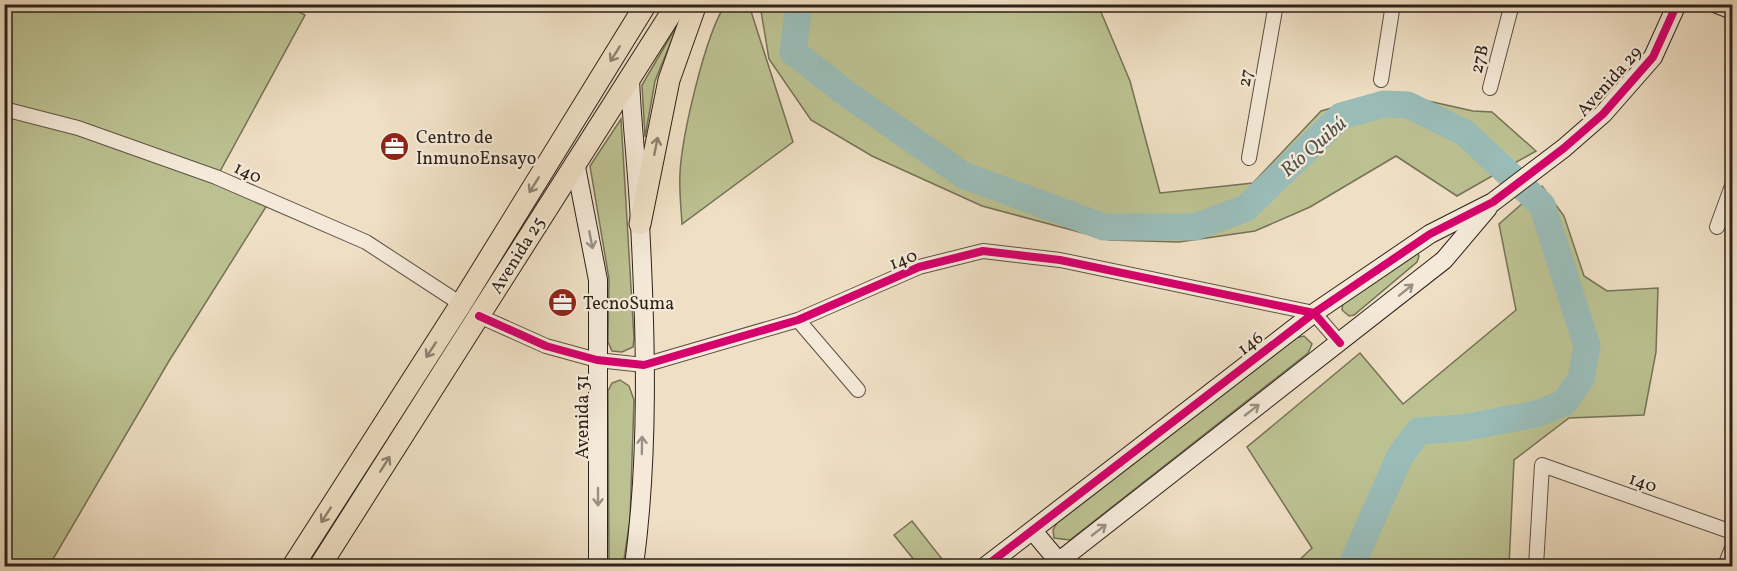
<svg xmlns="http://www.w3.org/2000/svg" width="1737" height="571" viewBox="0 0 1737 571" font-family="Vollkorn,serif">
  <rect width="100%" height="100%" fill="#efdfc4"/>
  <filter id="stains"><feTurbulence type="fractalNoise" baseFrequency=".00333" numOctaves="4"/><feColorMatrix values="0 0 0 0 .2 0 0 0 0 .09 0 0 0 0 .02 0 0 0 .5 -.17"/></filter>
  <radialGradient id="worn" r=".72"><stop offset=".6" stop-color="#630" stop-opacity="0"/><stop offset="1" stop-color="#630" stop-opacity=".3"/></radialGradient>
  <g fill="#bcc191" stroke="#757256" stroke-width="1.5">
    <polygon points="284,4 305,15 217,177 269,202 169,361 49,566 5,566 4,5"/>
    <path d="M725,5H749L793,142L682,224C681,207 679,190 680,173C682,135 705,36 725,5Z"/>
    <polygon points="760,5 1098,5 1130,81 1160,193 1253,183 1321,111 1388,92 1473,111 1492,112 1536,151 1457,196 1396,156 1310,207 1255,231 1179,242 1109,240 982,206 872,156 811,120 769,59"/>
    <polygon points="679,22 655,81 645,137 642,85"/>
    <polygon points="621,119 634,338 633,347 622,352 612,351 608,342 609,279 590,166"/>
    <polygon points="1542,186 1564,216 1584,276 1607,291 1658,288 1656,352 1644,415 1569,418 1514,460 1509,566 1293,566 1312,548 1247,447 1360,353 1403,404 1516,310 1499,224"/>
    <polygon points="1416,250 1419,256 1417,262 1354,315 1349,316 1342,310 1343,302"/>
    <polygon points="1304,336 1312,344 1308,353 1070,540 1054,538 1053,530 1057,523 1296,338"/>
    <polygon points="620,380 629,386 634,400 630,519 623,566 609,566 608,391 612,383"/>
    <polygon points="912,521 942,559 932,566 919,566 894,535"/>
  </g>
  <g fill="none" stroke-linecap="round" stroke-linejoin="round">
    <polyline stroke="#9abcb8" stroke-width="27" points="799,4 793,52 847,94 963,175 1104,227 1195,227 1246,208 1341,116 1384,104 1408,105 1465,133 1542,205 1587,346 1581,379 1564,403 1536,414 1462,428 1419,431 1400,456 1351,566"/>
    <defs>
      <g id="street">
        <polyline points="1381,80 1393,4"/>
        <polyline points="1490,88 1512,4"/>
        <polyline points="4,109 78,128 216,177 366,242 461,304"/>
        <polyline points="1249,158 1276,4"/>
        <polyline points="1717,227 1732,186"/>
        <polyline points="479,316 546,346 597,360 644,365 798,320 919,267 983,251 1060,260 1314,313 1340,343"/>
        <polyline points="798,320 858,390"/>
        <polyline points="1536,566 1542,465 1732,532"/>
        <polyline points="1725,566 1732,548"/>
      </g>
      <g id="secondary">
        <polyline points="1717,4 1732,10"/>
        <path d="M630,79C632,127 638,176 640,224C646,337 649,455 634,566"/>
        <polyline points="575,162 598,280 598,566"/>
        <polyline points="1033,531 1059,562"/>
        <polyline points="986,566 1314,313 1430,234 1493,202 1564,148 1603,114 1653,57 1677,4"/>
        <polyline points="1053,566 1444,260 1488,208"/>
      </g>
      <g id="primary">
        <polyline points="640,224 669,80 696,4"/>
        <polyline points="293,566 461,304 646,4"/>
        <polyline points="320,566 677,4"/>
      </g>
    </defs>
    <use href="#street" stroke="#5e5145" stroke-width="16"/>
    <use href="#secondary" stroke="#2e221b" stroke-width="20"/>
    <use href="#primary" stroke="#2e221b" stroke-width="23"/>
    <use href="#street" stroke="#f5ead9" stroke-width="14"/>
    <use href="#secondary" stroke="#f5ead9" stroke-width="18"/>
    <use href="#primary" stroke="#efdfc4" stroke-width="21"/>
    <defs>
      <g id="cycleway">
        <polyline points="479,316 546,346 597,360 644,365 798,320 919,267 983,251 1060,260 1314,313 1340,343"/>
        <polyline points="986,566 1314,313 1430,234 1493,202 1564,148 1603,114 1653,57 1677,4"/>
      </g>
    </defs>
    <use href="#cycleway" stroke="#f5ead9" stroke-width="11"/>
    <use href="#cycleway" stroke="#d6006c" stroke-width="8"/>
  </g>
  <defs><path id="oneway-shaft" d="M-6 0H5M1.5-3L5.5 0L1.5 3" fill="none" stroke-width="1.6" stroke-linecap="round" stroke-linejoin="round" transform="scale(1.5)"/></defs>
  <g stroke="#8e8070">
    <use href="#oneway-shaft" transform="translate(615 54) rotate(122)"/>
    <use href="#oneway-shaft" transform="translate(656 146) rotate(-79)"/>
    <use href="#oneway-shaft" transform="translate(534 185) rotate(122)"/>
    <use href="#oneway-shaft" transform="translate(431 350) rotate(123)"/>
    <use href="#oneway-shaft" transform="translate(385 464) rotate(-58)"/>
    <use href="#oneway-shaft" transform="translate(326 515) rotate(123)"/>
  </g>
  <g stroke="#9b9084">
    <use href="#oneway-shaft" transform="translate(591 240) rotate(79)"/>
    <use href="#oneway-shaft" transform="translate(1406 290) rotate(-39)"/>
    <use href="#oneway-shaft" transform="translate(1252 410) rotate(-38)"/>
    <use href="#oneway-shaft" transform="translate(642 445) rotate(-89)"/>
    <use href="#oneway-shaft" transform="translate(598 497) rotate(90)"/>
    <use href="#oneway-shaft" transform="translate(1099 530) rotate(-38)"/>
  </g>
  <defs>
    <symbol id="office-disc" viewBox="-11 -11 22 22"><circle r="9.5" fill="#8f2418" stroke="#f5ead9"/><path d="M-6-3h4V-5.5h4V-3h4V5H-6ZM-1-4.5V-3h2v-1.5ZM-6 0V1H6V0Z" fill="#fff"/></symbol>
  </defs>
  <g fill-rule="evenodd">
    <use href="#office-disc" x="378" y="130" width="33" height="33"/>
    <use href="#office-disc" x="546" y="286" width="33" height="33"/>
  </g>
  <g text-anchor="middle" stroke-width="4.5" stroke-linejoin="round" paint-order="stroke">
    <g font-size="18" fill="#2e221b" stroke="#f5ead9">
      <text transform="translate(1479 59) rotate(-76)" y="6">27B</text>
      <text transform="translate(1245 78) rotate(-80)" y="6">27</text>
      <text transform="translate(1609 81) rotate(-48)" y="6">Avenida 29</text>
      <text transform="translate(248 172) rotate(25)" y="6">140</text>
      <text transform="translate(517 255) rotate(-58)" y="6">Avenida 25</text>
      <text transform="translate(903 259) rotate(-21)" y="6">140</text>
      <text transform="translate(1250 343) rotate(-37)" y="6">146</text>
      <text transform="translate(582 417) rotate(-90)" y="6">Avenida 31</text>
      <text transform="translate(1643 482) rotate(19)" y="6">140</text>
    </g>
    <g font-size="18" fill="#2e221b" stroke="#f5ead9" text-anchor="start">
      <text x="416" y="143">Centro de<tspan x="416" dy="21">InmunoEnsayo</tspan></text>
      <text x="583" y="309">TecnoSuma</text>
    </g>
    <g font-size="20" font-style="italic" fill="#4e504a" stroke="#f5ead9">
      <text transform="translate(1313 146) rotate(-41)" y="7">Río Quibú</text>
    </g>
  </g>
  <rect width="1737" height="571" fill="none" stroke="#efdfc4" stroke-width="24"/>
  <rect x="6" y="6" width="1725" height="559" fill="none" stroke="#2e221b" stroke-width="3"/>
  <rect x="12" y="12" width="1713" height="547" fill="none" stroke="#2e221b" stroke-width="1.5"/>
  <rect width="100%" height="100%" filter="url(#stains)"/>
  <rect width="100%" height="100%" fill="url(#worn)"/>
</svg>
